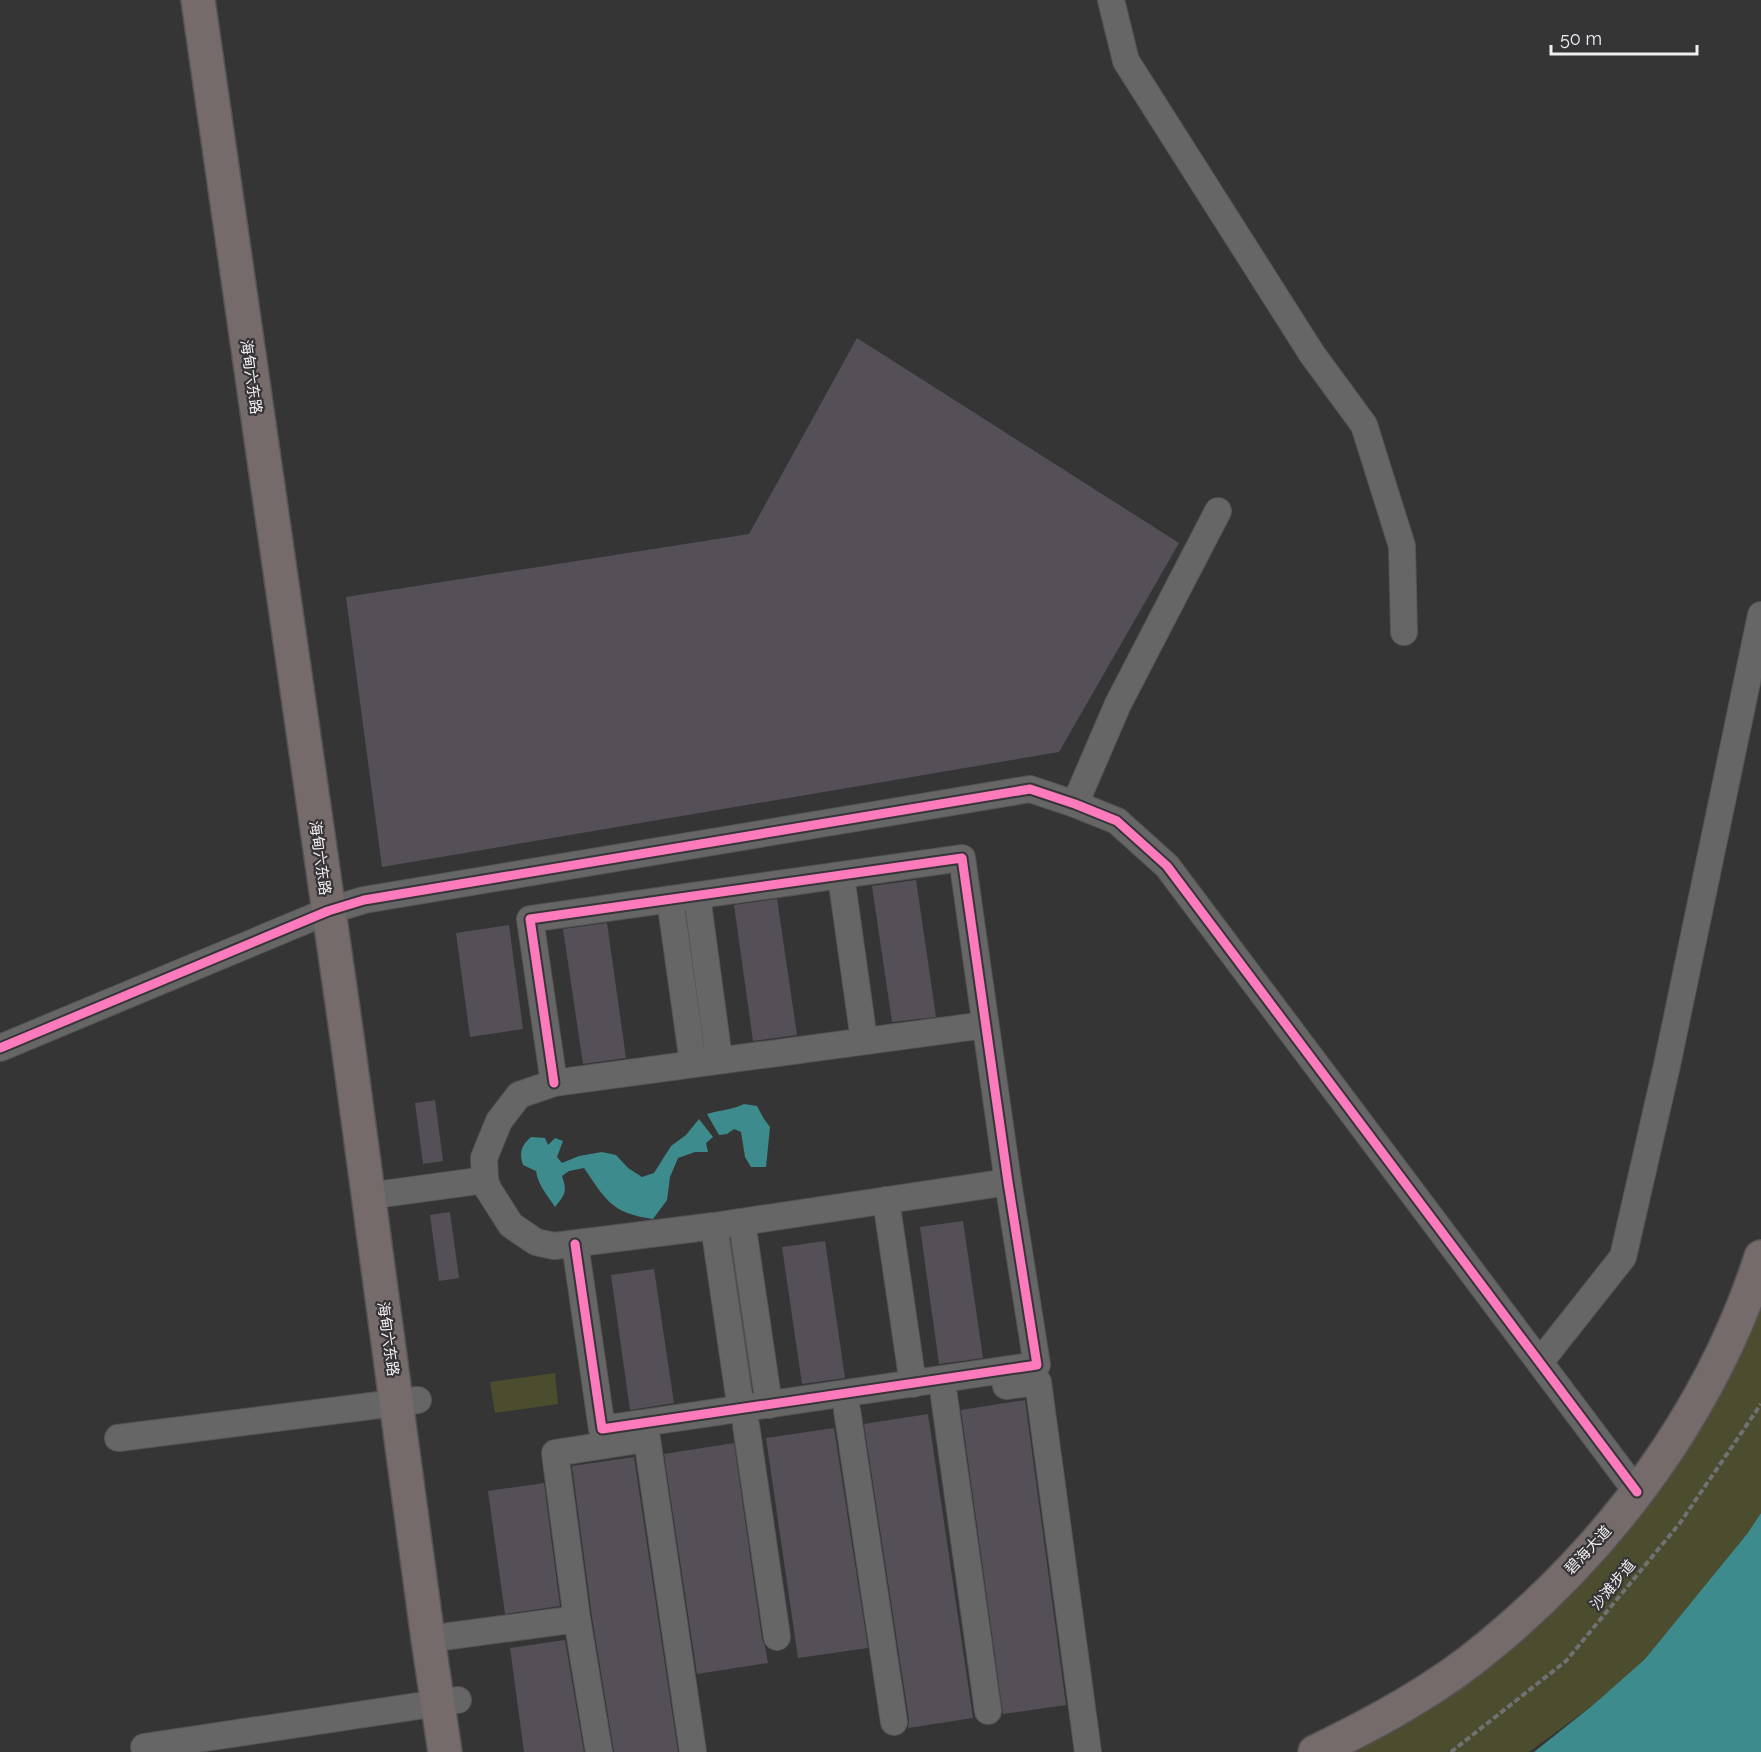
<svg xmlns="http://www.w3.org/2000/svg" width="1761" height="1752" viewBox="0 0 1761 1752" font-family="Raleway,'Noto Sans SC',sans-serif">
  <rect width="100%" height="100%" fill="#363536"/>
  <g fill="#4b4d2e">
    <polygon points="733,1239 753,1379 747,1379 728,1242"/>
    <polygon points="1761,1279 1761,1513 1747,1534 1645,1659 1593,1705 1529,1752 1333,1752 1618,1535"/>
    <polygon points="555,1373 558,1404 495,1413 490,1382"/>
  </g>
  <g fill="#3d8b8c">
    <path d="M744,1104L757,1106L764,1119L770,1127L766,1167H751L745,1157L741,1132L734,1129L727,1134L719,1135L707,1114C720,1110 732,1110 744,1104Z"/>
    <path d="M699,1119L713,1137L706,1143L708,1152H695L678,1158L670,1177L667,1200L653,1219C611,1213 606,1200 584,1168L569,1171L562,1176C567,1191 566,1194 555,1207C547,1195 538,1185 536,1171L523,1165C519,1152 521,1146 531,1137L545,1138L548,1145L555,1138L563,1141L557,1157L562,1163L579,1156L602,1152L616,1155L628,1168L642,1177L654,1173L671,1146L686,1135Z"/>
    <polygon points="1761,1513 1761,1752 1534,1752 1593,1705 1645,1659 1747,1534"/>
  </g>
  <g fill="#554f58">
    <polygon points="857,338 1179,543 1059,752 382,867 346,597 749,534"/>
    <polygon points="916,880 936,1017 892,1022 872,886"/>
    <polygon points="777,899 797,1035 753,1041 734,905"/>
    <polygon points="607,923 626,1058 583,1064 563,929"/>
    <polygon points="509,925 523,1029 470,1037 456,933"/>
    <polygon points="435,1100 443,1161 423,1164 415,1103"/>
    <polygon points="450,1212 459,1278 439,1281 430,1215"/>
    <polygon points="963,1221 983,1358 939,1364 920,1227"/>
    <polygon points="825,1241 845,1378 802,1384 782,1247"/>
    <polygon points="654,1269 674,1403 630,1410 611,1275"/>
    <polygon points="1025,1400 1066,1705 1003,1714 961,1410"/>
    <polygon points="928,1414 973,1718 908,1728 909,1720 864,1424"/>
    <polygon points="834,1428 868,1648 798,1658 766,1438"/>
    <polygon points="734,1443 762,1639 765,1646 768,1663 697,1674 664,1454"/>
    <polygon points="634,1457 678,1752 614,1752 592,1617 572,1466"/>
    <polygon points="544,1483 560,1606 505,1614 488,1491"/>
    <polygon points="565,1640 584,1752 524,1752 510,1648"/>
  </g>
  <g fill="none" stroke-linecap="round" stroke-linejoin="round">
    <defs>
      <g id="minor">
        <polyline points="1111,0 1126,61 1312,354 1364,425 1402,546 1404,632"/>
        <polyline points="1075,804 1118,704 1218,511"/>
        <polyline points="841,876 864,1040"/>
        <polyline points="697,896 719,1059"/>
        <polyline points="670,899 693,1063"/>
        <polyline points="985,1025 554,1083 519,1095 499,1121 484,1158 485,1180 488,1189 511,1225 536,1242 554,1246 714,1226 1008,1182"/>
        <polyline points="0,1048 328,911 364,900 1030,789 1075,804 1117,821 1167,866 1637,1492"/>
        <polyline points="554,1083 530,919 962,858 1008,1182 1037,1365 602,1429 575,1244"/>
        <polyline points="368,1196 485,1180"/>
        <polyline points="886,1200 913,1384"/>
        <polyline points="742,1222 769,1405"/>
        <polyline points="714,1226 741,1410"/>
        <polyline points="1540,1362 1623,1257 1667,1065 1761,615"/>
        <polyline points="1006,1386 1038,1382 1088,1752"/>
        <polyline points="944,1396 988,1711"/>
        <polyline points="847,1410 894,1722"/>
        <polyline points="746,1425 777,1637"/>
        <polyline points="118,1438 418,1400"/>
        <polyline points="647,1439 693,1752"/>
        <polyline points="577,1619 555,1453 632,1441"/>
        <polyline points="428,1639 577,1619 599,1752"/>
        <polyline points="144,1747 458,1700"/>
      </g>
      <g id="major">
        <polyline points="198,0 347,1037 428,1639 445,1752"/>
        <path d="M1315,1752C1375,1723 1438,1689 1489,1646C1612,1545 1712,1410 1761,1257"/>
      </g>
    </defs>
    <use href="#minor" stroke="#555455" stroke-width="28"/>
    <use href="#major" stroke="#555455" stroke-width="36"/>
    <polyline stroke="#727072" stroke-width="4" stroke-dasharray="6 3" stroke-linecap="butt" points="1451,1752 1566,1661 1680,1523 1761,1404"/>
    <use href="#minor" stroke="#676667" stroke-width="26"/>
    <use href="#major" stroke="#746b6a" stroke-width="33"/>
    <defs>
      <g id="cycleway">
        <polyline points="0,1048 328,911 364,900 1030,789 1075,804 1117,821 1167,866 1637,1492"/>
        <polyline points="554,1083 530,919 962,858 1008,1182 1037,1365 602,1429 575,1244"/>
      </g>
    </defs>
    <use href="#cycleway" stroke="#363437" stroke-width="13"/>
    <use href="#cycleway" stroke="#fd7abc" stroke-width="9"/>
  </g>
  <g text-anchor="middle" stroke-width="4.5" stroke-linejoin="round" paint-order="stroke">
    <g font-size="15" fill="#f0eff1" stroke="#363437">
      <text transform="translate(251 377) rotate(82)" y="5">海甸六东路</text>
      <text transform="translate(320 858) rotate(82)" y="5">海甸六东路</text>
      <text transform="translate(388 1339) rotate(82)" y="5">海甸六东路</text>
      <text transform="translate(1588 1550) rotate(-47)" y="5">碧海大道</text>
      <text transform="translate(1613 1585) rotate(-50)" y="5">沙滩步道</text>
    </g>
  </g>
  <path d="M1551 45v9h146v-9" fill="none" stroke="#f0eff1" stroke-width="3"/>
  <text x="1560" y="45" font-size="18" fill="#f0eff1" stroke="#363437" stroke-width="4.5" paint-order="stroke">50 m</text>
</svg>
